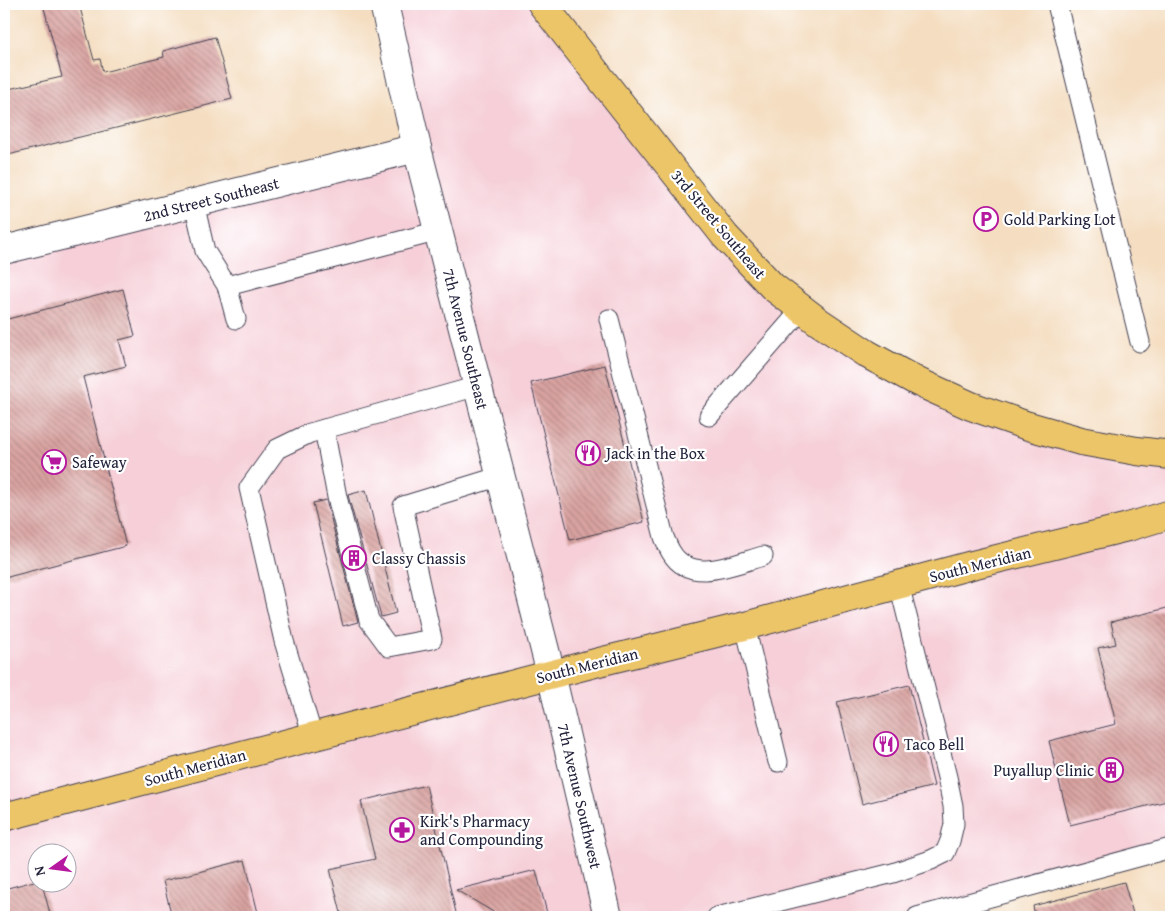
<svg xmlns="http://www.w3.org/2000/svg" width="1175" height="921" viewBox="0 0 1175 921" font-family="'Gentium Book Plus',serif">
  <defs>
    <pattern id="building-back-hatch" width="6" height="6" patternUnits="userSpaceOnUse" patternTransform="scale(1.25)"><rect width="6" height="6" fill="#d9a3a0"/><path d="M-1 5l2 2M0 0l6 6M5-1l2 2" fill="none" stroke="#b08484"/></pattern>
  </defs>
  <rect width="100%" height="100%" fill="#fff"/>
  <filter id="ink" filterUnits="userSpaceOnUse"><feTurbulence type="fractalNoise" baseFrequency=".02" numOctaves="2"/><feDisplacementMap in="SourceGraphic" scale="10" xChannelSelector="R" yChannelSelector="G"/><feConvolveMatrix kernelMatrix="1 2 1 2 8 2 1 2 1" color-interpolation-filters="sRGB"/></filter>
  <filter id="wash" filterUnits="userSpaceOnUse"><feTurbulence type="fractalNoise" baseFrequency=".0096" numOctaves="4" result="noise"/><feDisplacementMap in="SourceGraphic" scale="20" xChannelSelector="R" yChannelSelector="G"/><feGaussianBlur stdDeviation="1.12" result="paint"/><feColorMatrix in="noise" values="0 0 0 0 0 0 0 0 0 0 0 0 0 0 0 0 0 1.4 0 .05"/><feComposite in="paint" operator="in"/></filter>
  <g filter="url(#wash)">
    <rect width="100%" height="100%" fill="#f4ddc0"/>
    <path fill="#f6cfd8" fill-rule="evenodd" d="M384,4H542L725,236L918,382L1171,455V842L906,917H4V249L417,148ZM38,854H68V884H38Z"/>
    <g id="blocks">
      <g fill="url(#building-back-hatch)">
        <polygon points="43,4 79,4 94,60 100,59 103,72 164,57 163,51 215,37 232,99 4,156 4,90 62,77"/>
        <polygon points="123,289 135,336 119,340 126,366 83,377 126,546 4,578 4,320"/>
        <polygon points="605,365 644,522 570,540 531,383"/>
        <polygon points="366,490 396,613 381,617 348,495"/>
        <polygon points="326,500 358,622 343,626 313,503"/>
        <polygon points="1171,607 1171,800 1070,825 1049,741 1116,724 1098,648 1116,644 1111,622"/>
        <polygon points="909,685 934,786 862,804 837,702"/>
        <polygon points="426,785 457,917 342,917 330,869 375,859 361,801"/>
        <polygon points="245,860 259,917 172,917 163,881"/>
        <polygon points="536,870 548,917 502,917 456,890"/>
        <polygon points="38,880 38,884 42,884 51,917 4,917 4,889"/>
        <polygon points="1124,882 1134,917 1035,917 1033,906"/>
      </g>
    </g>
  </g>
  <g filter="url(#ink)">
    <use href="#blocks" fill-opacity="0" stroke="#423e4f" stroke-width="1"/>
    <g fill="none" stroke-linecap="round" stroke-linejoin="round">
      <defs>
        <g id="service">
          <polyline points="1057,4 1140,342"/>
          <polyline points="194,203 205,251 227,286 236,319"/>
          <polyline points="227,286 439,231"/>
          <path d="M609,319L664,537C666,542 668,547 671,552C690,585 734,564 763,556"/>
          <polyline points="709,416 802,309"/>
          <polyline points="324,429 337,497 369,620 389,647 432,639 403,506 501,476"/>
          <polyline points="745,626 778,762"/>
          <polyline points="313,737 284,641 249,488 277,449 310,433 478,386"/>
          <polyline points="717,917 893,873 931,860 945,853 950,841 954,824 953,806 947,777 899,584"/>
          <polyline points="917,917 1171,848"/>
        </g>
        <polyline id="minor" points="4,250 417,148"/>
        <polyline id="tertiary" points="384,4 417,148 551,674 608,917"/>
        <g id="primary">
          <polyline points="542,4 725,236 773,287 819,322 867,354 918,382 971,406 1025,425 1081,441 1137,451 1171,455"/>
          <polyline points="4,817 599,662 745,626 972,565 1128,527 1171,514"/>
        </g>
      </defs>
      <use href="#service" stroke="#423e4f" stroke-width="21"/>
      <use href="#minor" stroke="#423e4f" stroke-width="30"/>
      <use href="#tertiary" stroke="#423e4f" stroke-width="30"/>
      <use href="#primary" stroke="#423e4f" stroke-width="30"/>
      <use href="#service" stroke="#fff" stroke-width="19"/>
      <use href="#minor" stroke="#fff" stroke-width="28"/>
      <use href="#tertiary" stroke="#fff" stroke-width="28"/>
      <use href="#primary" stroke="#edc569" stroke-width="28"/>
    </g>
  </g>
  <defs>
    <symbol id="parking-ring" viewBox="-11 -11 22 22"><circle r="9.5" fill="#fff" stroke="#b5179e" stroke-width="1.5"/><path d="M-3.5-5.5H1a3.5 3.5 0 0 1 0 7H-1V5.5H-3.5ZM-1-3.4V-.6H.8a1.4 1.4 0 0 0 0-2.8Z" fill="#b5179e"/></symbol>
    <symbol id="restaurant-ring" viewBox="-11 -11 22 22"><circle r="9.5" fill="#fff" stroke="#b5179e" stroke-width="1.5"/><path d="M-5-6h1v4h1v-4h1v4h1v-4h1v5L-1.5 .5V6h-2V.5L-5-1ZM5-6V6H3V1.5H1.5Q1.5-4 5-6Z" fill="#b5179e"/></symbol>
    <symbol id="supermarket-ring" viewBox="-11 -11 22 22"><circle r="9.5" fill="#fff" stroke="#b5179e" stroke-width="1.5"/><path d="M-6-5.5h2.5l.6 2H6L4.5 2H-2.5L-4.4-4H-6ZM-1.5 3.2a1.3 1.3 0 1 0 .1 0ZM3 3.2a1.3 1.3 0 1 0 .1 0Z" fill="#b5179e"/></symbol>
    <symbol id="building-ring" viewBox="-11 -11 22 22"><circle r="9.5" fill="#fff" stroke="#b5179e" stroke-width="1.5"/><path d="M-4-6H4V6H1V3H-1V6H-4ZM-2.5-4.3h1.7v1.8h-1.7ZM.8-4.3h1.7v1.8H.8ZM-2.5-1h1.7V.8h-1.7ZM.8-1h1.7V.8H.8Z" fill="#b5179e"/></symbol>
    <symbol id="pharmacy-ring" viewBox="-11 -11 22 22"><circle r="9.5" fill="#fff" stroke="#b5179e" stroke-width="1.5"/><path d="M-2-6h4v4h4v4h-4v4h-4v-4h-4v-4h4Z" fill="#b5179e"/></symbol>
  </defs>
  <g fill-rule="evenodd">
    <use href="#parking-ring" x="972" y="205" width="28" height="28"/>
    <use href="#restaurant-ring" x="574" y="439" width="28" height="28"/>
    <use href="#supermarket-ring" x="40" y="448" width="28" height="28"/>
    <use href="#building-ring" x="340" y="544" width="28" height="28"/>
    <use href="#restaurant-ring" x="872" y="730" width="28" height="28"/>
    <use href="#building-ring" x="1097" y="756" width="28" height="28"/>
    <use href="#pharmacy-ring" x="388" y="816" width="28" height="28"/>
  </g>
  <g text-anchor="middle" stroke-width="4.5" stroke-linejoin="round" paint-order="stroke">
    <g font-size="16" fill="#22223b" stroke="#fff">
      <text transform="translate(211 199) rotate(-14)" y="6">2nd Street Southeast</text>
      <text transform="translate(719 224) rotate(50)" y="6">3rd Street Southeast</text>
      <text transform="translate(466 339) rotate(76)" y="6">7th Avenue Southeast</text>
      <text transform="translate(980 564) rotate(-14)" y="6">South Meridian</text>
      <text transform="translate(587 665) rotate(-14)" y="6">South Meridian</text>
      <text transform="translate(195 767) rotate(-15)" y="6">South Meridian</text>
      <text transform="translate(580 796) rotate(77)" y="6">7th Avenue Southwest</text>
    </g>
    <g font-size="16" fill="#22223b" stroke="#fff" text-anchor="start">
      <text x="1004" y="225">Gold Parking Lot</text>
      <text x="606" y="459">Jack in the Box</text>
      <text x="72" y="468">Safeway</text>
      <text x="372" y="564">Classy Chassis</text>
      <text x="904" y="750">Taco Bell</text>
      <text x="1094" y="776" text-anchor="end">Puyallup Clinic</text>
      <text x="420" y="827">Kirk's Pharmacy<tspan x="420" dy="18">and Compounding</tspan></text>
    </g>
  </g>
  <rect width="1175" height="921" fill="none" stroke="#fff" stroke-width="20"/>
  <g transform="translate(52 868) rotate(256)"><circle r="24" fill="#ffffff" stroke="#a7a7b1"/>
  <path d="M0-4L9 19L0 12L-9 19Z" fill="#b5179e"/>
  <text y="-8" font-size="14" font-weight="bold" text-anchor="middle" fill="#22223b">N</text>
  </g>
</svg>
